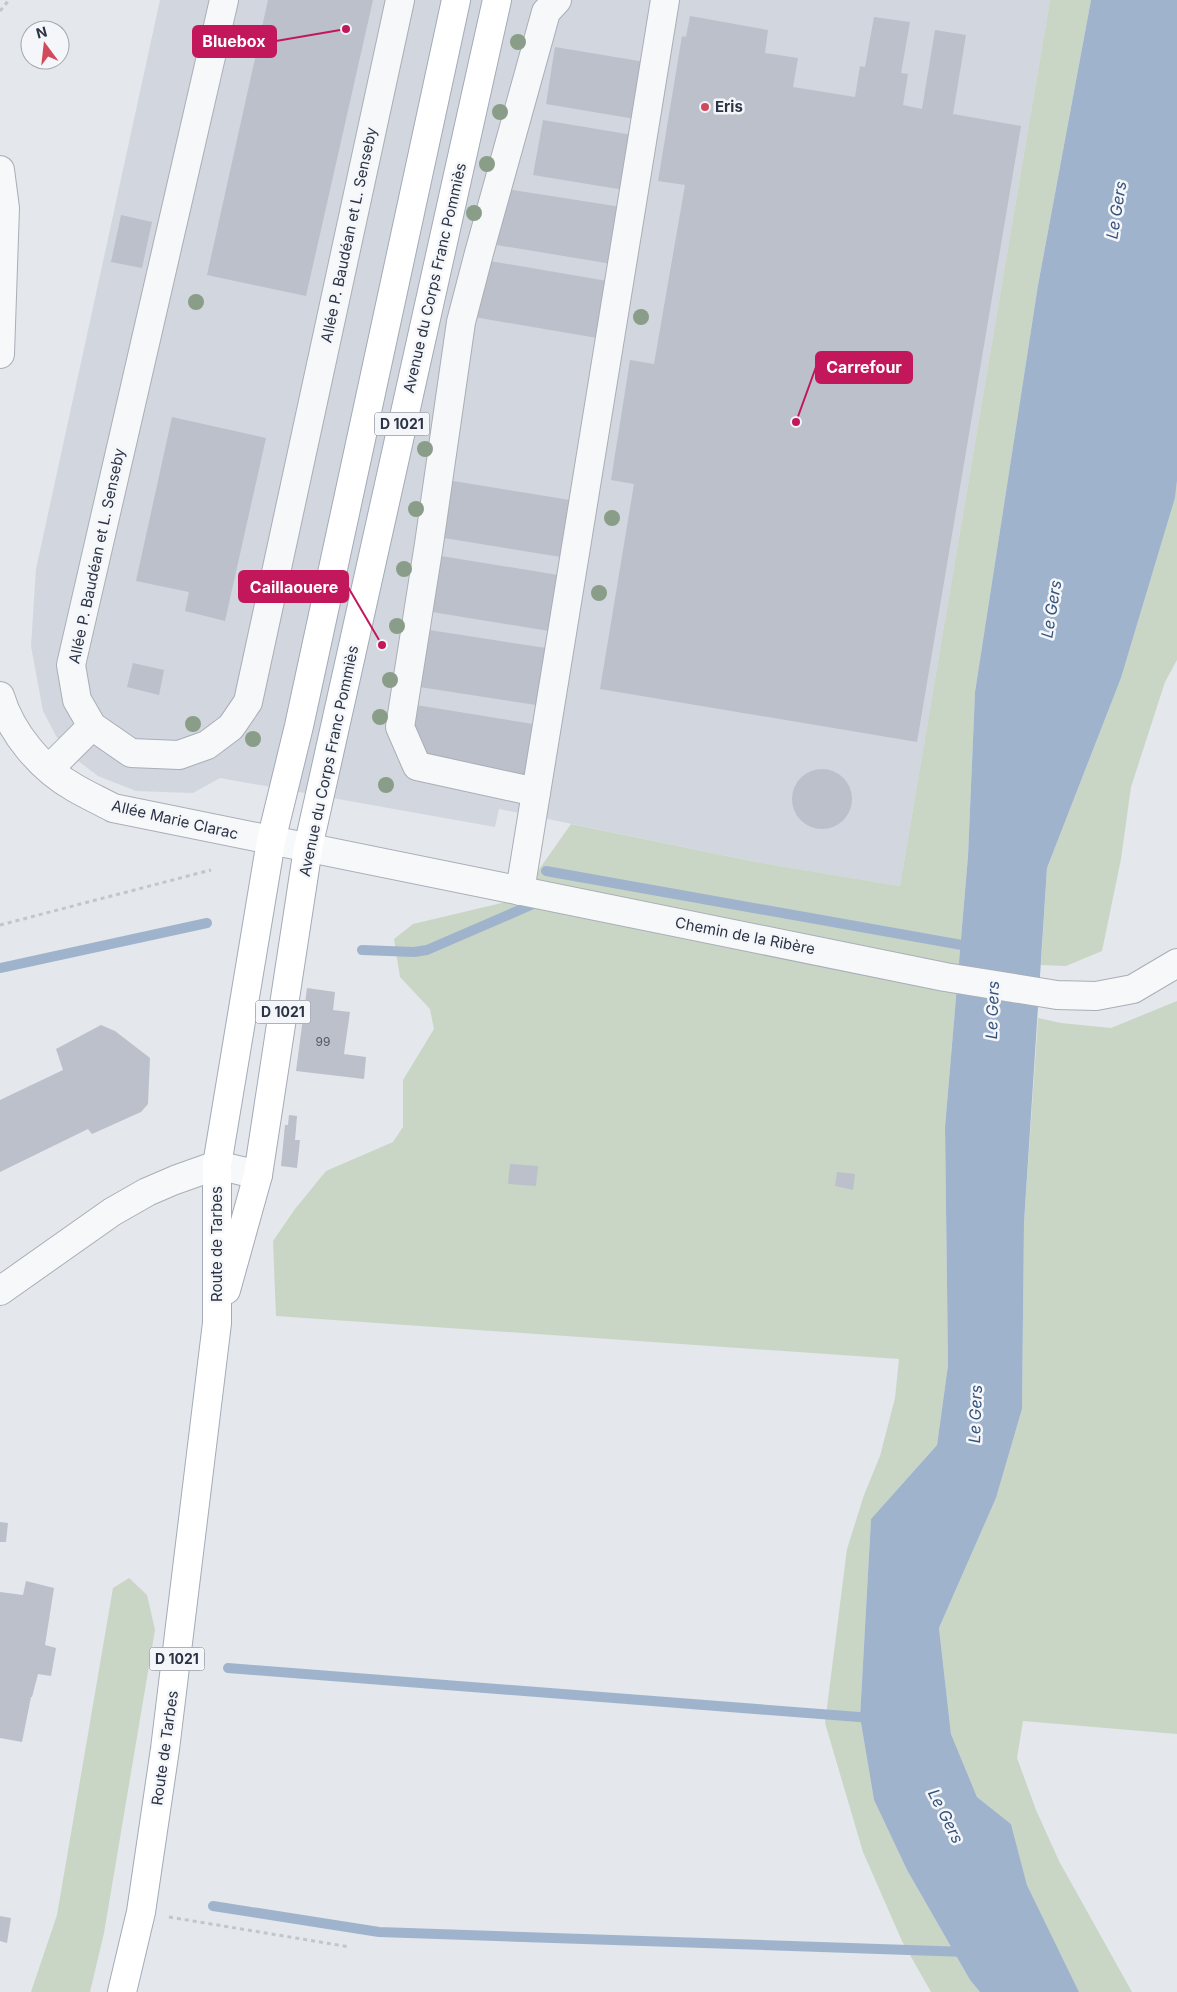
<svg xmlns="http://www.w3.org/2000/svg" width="1177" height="1992" viewBox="0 0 1177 1992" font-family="Inter,sans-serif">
  <rect width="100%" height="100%" fill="#e4e7ec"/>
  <polygon fill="#d2d6de" points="160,0 1050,0 900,886 756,862 499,809 495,827 220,778 193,793 136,791 98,776 77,760 56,736 43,711 31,646 36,569"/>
  <g fill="#c9d6c5">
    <polygon points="1050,0 1091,0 1038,285 975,692 968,856 945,1127 948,1365 937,1445 871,1519 860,1717 874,1800 907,1870 970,1980 980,1992 931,1992 902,1941 863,1852 825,1723 847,1549 864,1495 880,1456 895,1398 899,1359 276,1316 273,1241 295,1209 326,1171 393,1142 403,1127 403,1080 434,1029 430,1009 400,977 394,939 413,924 510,901 533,878 571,824 756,862 900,886"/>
    <polygon points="1177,481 1177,660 1165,682 1131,787 1121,859 1102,951 1066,966 1041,965 1047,868 1121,678 1175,498"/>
    <polygon points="1177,1001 1177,1734 1023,1721 1017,1758 1036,1810 1059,1861 1132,1992 1079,1992 1027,1885 1011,1824 977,1797 951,1734 939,1628 996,1498 1022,1409 1024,1223 1038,1018 1061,1023 1111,1028"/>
    <polygon points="129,1578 147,1595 155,1630 104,1933 90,1992 31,1992 57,1915 113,1588"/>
  </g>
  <polygon fill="#9fb4cc" points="1091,0 1177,0 1177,481 1175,498 1121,678 1047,868 1024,1223 1022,1409 996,1498 939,1628 951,1734 977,1797 1011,1824 1027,1885 1079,1992 980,1992 970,1980 907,1870 874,1800 860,1717 871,1519 937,1445 948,1365 945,1127 968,856 975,692 1038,285"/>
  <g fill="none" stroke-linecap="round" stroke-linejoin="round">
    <g stroke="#9fb4cc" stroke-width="10">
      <polyline points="546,871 973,947"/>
      <polyline points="362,950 414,952 427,950 531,905"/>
      <polyline points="0,968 207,923"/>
      <polyline points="228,1668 872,1718"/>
      <polyline points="213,1906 379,1932 967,1952"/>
    </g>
  </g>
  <g fill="#bbc0ca">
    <polygon points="268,0 373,0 306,296 207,275"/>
    <polygon points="690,16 768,30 765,53 798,58 793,87 855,97 860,66 865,67 874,17 910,22 901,73 908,74 903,105 922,109 935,30 966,35 953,114 1021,126 917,742 600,689 634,484 611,480 630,360 654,364 685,185 658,181 682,36 686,37"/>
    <polygon points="555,47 645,62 635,119 546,104"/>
    <polygon points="543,120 633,135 624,190 533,175"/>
    <polygon points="506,189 621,207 612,264 497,245"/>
    <polygon points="121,215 152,222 142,268 111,262"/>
    <polygon points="484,260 613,282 603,339 474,317"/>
    <polygon points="172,417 266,438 225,621 185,611 189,592 136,581"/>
    <polygon points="447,480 570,500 561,557 438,537"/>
    <polygon points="435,555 558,575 549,631 426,611"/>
    <polygon points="423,629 546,648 536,705 413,686"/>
    <polygon points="133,663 164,670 159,695 127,687"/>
    <polygon points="410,704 533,724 524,780 401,761"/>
    <circle cx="822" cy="799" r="30"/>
    <polygon points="307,988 335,992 333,1010 350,1012 344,1054 366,1057 364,1079 296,1071"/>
    <polygon points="101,1025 115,1031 150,1058 148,1104 141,1112 92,1134 88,1129 0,1172 0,1100 63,1070 56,1049"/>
    <polygon points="289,1115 297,1116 295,1140 300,1140 297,1168 281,1166 285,1125 288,1125"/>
    <polygon points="510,1164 538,1166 536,1186 508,1184"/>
    <polygon points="837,1172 855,1174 853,1190 835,1186"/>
    <polygon points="0,1522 8,1523 6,1542 0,1542"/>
    <polygon points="26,1581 54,1588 45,1645 56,1648 51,1676 38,1674 32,1697 31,1697 22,1742 0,1738 0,1592 23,1595"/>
    <polygon points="0,1916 11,1918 7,1943 0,1941"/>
  </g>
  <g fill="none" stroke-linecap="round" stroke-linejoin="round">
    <defs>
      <g id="minor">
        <polyline points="224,0 71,665 77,700 92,726 131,753 179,755 207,745 231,727 248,702 400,0"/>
        <polyline points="0,170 5,208 0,354"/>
        <path d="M0,696C11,733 41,769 75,788C87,795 100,801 113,808L945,977L1057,995L1096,996L1133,989L1177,963"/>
        <polyline points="49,769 92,726"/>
        <polyline points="536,792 417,766 400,727 429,544 461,322 479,253 546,12 557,0"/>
        <polyline points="520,891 665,0"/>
        <polyline points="0,1291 112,1212 147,1192 175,1180 217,1165 258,1175"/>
      </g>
      <g id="major">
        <polyline points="226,1290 258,1175 308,848 497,0"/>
        <polyline points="122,1992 141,1912 165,1749 217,1323 217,1165 271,841 299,726 456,0"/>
      </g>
    </defs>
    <use href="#minor" stroke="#a9aeb7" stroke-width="30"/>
    <use href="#major" stroke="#a3abb8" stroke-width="30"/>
    <g stroke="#c2c5cb" stroke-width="3" stroke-dasharray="4 4" stroke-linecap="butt">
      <polyline points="0,11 9,0"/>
      <polyline points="0,925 211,870"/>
      <polyline points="169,1917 350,1947"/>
    </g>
    <use href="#minor" stroke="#f7f8fa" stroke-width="28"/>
    <use href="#major" stroke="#fff" stroke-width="28"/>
  </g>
  <g fill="#899d89">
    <circle cx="518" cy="42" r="8"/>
    <circle cx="500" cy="112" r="8"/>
    <circle cx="487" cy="164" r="8"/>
    <circle cx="474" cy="213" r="8"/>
    <circle cx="196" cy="302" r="8"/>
    <circle cx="641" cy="317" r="8"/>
    <circle cx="425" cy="449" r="8"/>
    <circle cx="416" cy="509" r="8"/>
    <circle cx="612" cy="518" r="8"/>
    <circle cx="404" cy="569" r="8"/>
    <circle cx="599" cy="593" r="8"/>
    <circle cx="397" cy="626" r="8"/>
    <circle cx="390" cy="680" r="8"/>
    <circle cx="380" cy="717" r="8"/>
    <circle cx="193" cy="724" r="8"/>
    <circle cx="253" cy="739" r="8"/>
    <circle cx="386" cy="785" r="8"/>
  </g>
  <circle fill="#d1495b" stroke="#f4f6f9" stroke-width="2" cx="705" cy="107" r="5"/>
  <g text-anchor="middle" stroke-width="5" stroke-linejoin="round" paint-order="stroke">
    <g font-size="12" fill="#4f5766">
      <text x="323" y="1046">99</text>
    </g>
    <g fill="#f4f6f9" stroke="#676e7b" stroke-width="1">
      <rect x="374.5" y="412.5" width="55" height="23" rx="4"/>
      <rect x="255.5" y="1000.5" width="55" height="23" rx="4"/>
      <rect x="149.5" y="1647.5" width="55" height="23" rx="4"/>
    </g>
    <g font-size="14" font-weight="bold" fill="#2b3445">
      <text x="402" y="429">D 1021</text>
      <text x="283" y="1017">D 1021</text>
      <text x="177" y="1664">D 1021</text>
    </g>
    <g font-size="15" font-weight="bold" fill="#2b3445" stroke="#f4f6f9" text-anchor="start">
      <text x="715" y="112">Eris</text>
    </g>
    <g font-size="15" fill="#2b3445" stroke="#f4f6f9">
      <text transform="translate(349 235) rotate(-78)" y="5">Allée P. Baudéan et L. Senseby</text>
      <text transform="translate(435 278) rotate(-77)" y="5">Avenue du Corps Franc Pommiès</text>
      <text transform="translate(97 556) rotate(-78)" y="5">Allée P. Baudéan et L. Senseby</text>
      <text transform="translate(329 761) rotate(-78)" y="5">Avenue du Corps Franc Pommiès</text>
      <text transform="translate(175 820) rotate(13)" y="5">Allée Marie Clarac</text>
      <text transform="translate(745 936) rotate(11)" y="5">Chemin de la Ribère</text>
      <text transform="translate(217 1244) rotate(-90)" y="5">Route de Tarbes</text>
      <text transform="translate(165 1748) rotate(-82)" y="5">Route de Tarbes</text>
    </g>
    <g font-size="16" font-style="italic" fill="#34527a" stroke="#f4f6f9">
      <text transform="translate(1116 210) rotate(-81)" y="6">Le Gers</text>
      <text transform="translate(1051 609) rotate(-81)" y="6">Le Gers</text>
      <text transform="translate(992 1010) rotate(-88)" y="6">Le Gers</text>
      <text transform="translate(975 1414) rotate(-88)" y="6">Le Gers</text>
      <text transform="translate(946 1816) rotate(63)" y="6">Le Gers</text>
    </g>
  </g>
  <path fill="none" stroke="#c2185b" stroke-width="2" d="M346 29L276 41M796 422L816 367M382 645L348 587"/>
  <g fill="#c2185b" stroke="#f4f6f9" stroke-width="2">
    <circle cx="346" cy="29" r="5"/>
    <circle cx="796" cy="422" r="5"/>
    <circle cx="382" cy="645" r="5"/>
  </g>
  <g fill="#c2185b" stroke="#c2185b" stroke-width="2">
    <rect x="193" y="26" width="83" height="31" rx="5"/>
    <rect x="816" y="352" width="96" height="31" rx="5"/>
    <rect x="239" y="571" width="109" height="31" rx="5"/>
  </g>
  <g font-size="16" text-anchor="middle" font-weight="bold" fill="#fff">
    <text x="234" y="47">Bluebox</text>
    <text x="864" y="373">Carrefour</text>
    <text x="294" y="593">Caillaouere</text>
  </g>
  <g transform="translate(45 45) rotate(345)"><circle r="24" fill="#f4f6f9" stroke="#a4a8b1"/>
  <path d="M0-4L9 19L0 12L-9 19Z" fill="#d1495b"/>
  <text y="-8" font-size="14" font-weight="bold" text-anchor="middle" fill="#2b3445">N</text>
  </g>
</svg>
